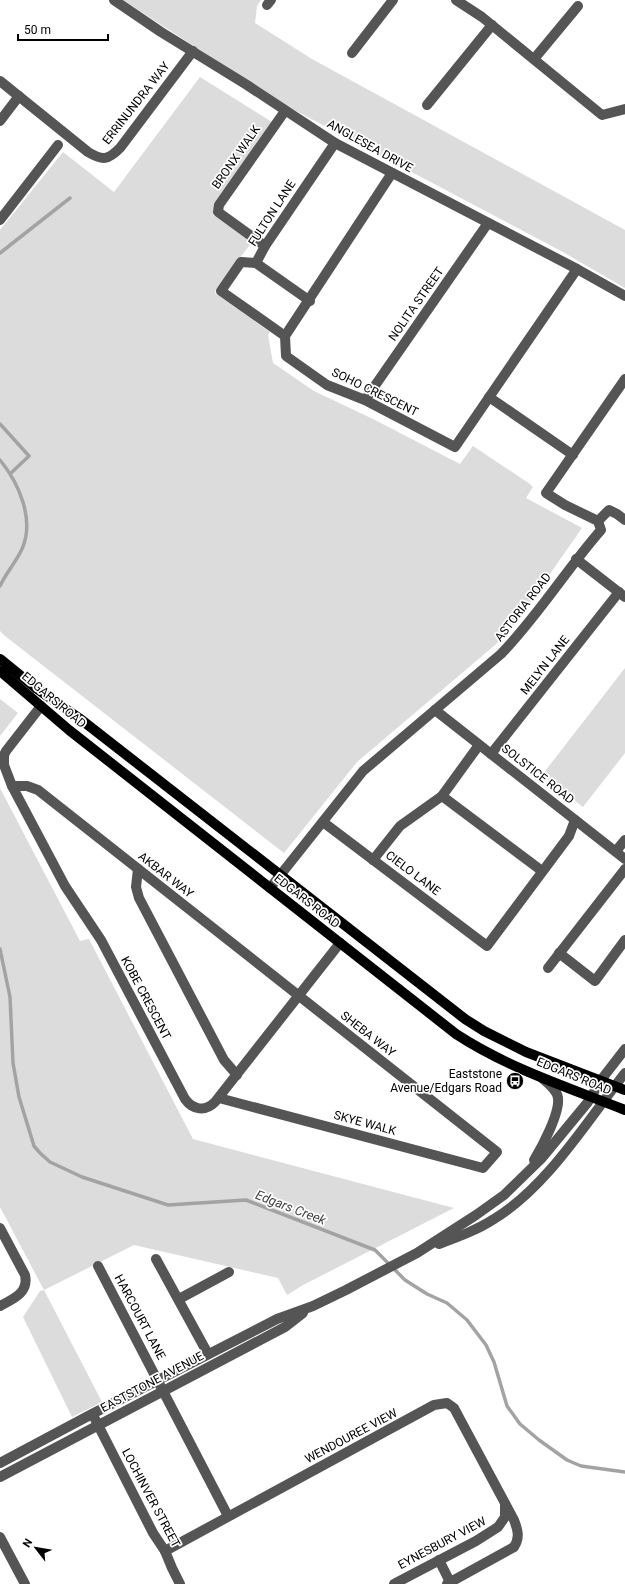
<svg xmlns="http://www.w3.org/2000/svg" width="625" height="1584" viewBox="0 0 625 1584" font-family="Roboto,sans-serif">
  <rect width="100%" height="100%" fill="#fff"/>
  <g fill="#dcdcdc">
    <polygon points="123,0 261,0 257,6 255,23 312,59 625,230 625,288 561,251 283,104"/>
    <polygon points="200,77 272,122 215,203 213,215 252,242 216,289 215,293 270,332 268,335 273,363 314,391 373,419 460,464 473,446 530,484 533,487 526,498 582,528 508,634 357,762 284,853 5,636 0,631 0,230 63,152 114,192"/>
    <polygon points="625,668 625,753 583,807 542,775"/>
    <polygon points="0,699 18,713 0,736"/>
    <polygon points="0,788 80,941 89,939 193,1139 454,1208 303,1285 287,1295 278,1278 134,1245 44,1290 102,1402 72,1417 23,1317 40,1291 44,1290 0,1207"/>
  </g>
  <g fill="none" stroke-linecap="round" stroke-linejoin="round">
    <g stroke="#a3a3a3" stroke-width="3.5">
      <polyline points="0,253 70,198"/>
      <polyline points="0,424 29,456 11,473"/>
      <path d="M0,460C19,483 35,520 22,549C16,562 6,573 0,586"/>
      <polyline points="0,949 10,997 13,1063 19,1097 34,1146 40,1153 50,1162 82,1177 168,1205 246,1200 375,1250 405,1280 427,1294 447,1303 467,1320 486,1345 494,1362 507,1406 520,1424 539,1440 567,1460 581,1466 625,1472"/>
    </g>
    <g stroke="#555" stroke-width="10">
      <polyline points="114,0 161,32 247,85 335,143 577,269 625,296"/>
      <polyline points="456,0 482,17 602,115 625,109"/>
      <polyline points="267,5 271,0"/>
      <polyline points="352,53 393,0"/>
      <polyline points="534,59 578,6"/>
      <path d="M0,81L88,152C103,161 108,160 120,148L193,51"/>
      <polyline points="427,105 492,25"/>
      <polyline points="0,121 19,96"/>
      <polyline points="392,173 285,336 286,356 327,385 365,400 455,447 577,269"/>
      <polyline points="0,220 58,145"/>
      <polyline points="265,246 218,212 219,205 285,111"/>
      <polyline points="256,263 241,262 221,291 285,336"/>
      <polyline points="310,301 256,263 265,246 335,143"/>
      <polyline points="489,397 573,455"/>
      <polyline points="365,400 488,223"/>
      <polyline points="598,521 609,510 617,514 625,520"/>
      <polyline points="576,559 625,597"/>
      <path d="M41,706L6,751L4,755V765L12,786L65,886L101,940L185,1099C193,1110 205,1112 215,1102L340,943"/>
      <polyline points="435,710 625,859"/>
      <polyline points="491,754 619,592"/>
      <polyline points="12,786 27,786 38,790 497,1152 483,1168 219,1098"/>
      <polyline points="442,796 542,871"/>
      <polyline points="323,822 487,946 569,836 575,820"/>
      <polyline points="616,851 625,840"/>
      <polyline points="373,860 400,826 442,796 479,745"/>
      <polyline points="138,869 136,887 139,898 224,1060 237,1075"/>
      <path d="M270,888L363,771L501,654C538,616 566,570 601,530L598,521L565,505L546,493L625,379"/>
      <polyline points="559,953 595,981 625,940"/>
      <polyline points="548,968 625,869"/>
      <path d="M534,1160C542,1147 560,1113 558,1098C557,1090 549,1084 543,1079"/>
      <path d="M0,1228L25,1275C29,1293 13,1299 0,1306"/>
      <path d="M439,1244C458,1237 477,1230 494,1219C547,1187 587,1121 625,1073"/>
      <polyline points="156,1259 208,1354"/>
      <polyline points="98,1266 228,1516"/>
      <polyline points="179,1299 229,1272"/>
      <polyline points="95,1419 153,1533 165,1551 172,1568 180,1584"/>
      <polyline points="0,1463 92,1414 277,1319 313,1306 346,1290 417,1253 476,1215 504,1195 541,1159 588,1102 601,1080 625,1049"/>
      <polyline points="0,1477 285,1327 303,1313"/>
      <polyline points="0,1537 25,1584"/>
      <path d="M165,1551L434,1405L447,1403L454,1408L514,1520C518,1530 520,1538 514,1547L447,1584"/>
      <polyline points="439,1560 451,1584"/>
      <polyline points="394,1584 476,1541 498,1527 505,1517 505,1504"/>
    </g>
    <g stroke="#000" stroke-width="10">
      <polyline points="0,659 37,689 79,718 465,1019 484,1031 526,1052 625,1090"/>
      <path d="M0,671L69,730L456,1034C508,1068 567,1087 625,1110"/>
    </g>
  </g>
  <defs>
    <symbol id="bus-disc" viewBox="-11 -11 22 22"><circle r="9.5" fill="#000" stroke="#fff"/><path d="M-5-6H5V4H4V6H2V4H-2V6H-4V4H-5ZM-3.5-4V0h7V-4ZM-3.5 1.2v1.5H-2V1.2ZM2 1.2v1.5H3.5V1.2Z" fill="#fff"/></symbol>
  </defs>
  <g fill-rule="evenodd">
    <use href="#bus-disc" x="505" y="1071" width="20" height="20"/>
  </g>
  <g text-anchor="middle" stroke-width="3.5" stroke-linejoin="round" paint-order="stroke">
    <g font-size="12" fill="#000" stroke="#fff">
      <text transform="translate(136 103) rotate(-52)" y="4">ERRINUNDRA WAY</text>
      <text transform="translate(370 146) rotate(29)" y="4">ANGLESEA DRIVE</text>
      <text transform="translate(236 157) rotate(-55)" y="4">BRONX WALK</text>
      <text transform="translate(272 213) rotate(-57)" y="4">FULTON LANE</text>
      <text transform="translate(416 304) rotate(-55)" y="4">NOLITA STREET</text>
      <text transform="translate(375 392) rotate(26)" y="4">SOHO CRESCENT</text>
      <text transform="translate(523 607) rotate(-52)" y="4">ASTORIA ROAD</text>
      <text transform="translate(545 665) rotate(-52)" y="4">MELYN LANE</text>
      <text transform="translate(54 700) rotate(40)" y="4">EDGARS ROAD</text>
      <text transform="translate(538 774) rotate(38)" y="4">SOLSTICE ROAD</text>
      <text transform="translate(413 873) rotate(37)" y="4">CIELO LANE</text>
      <text transform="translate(166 875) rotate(38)" y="4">AKBAR WAY</text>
      <text transform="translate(307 901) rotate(38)" y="4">EDGARS ROAD</text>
      <text transform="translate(146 998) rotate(62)" y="4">KOBE CRESCENT</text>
      <text transform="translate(368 1034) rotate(38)" y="4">SHEBA WAY</text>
      <text transform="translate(574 1076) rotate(22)" y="4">EDGARS ROAD</text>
      <text transform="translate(365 1123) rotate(15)" y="4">SKYE WALK</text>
      <text transform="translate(140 1317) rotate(62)" y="4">HARCOURT LANE</text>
      <text transform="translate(152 1382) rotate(-28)" y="4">EASTSTONE AVENUE</text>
      <text transform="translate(351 1436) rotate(-28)" y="4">WENDOUREE VIEW</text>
      <text transform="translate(151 1498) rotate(62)" y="4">LOCHINVER STREET</text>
      <text transform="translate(442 1543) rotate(-28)" y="4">EYNESBURY VIEW</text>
    </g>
    <g font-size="12" fill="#000" stroke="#fff" text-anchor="end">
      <text x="502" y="1078">Eaststone<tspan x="502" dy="14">Avenue/Edgars Road</tspan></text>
    </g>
    <g font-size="13" font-style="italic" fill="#444" stroke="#fff">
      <text transform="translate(291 1207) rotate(21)" y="5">Edgars Creek</text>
    </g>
  </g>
  <g transform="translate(36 1548) rotate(301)" stroke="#ffffff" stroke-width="3" paint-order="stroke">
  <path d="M0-3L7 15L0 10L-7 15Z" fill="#000000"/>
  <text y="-6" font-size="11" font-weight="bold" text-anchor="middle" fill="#000000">N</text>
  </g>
  <path d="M18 34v6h90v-6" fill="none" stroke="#000000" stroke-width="2"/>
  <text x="24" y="34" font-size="12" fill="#000000" stroke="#ffffff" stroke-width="3" paint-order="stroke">50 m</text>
</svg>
